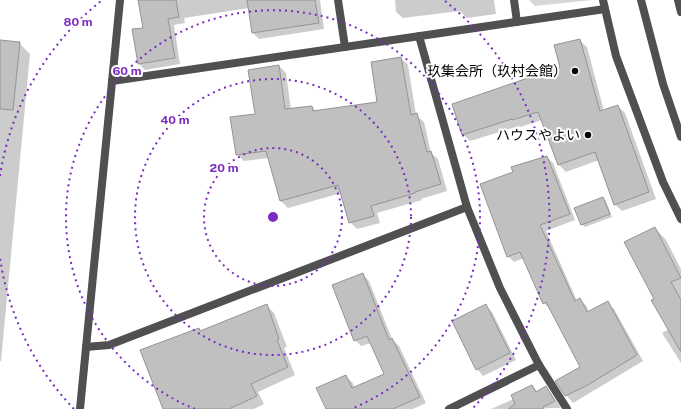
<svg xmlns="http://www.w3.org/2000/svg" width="681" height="409" viewBox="0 0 681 409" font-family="'Public Sans','Noto Sans JP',sans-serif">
  <rect width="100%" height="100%" fill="#fff"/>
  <polygon fill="#d7d7d7" points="529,0 592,0 535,6"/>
  <g fill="#0003">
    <polygon points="139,0 320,0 324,29 259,39 253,33 249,8 184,18 185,23 174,25 180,64 145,70 139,64 144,29"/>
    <polygon points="395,0 494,0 496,14 467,18 460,11 403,18 396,12"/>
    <polygon points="579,40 587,47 604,111 618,106 625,113 656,199 622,211 615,204 599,160 566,172 559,165 542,120 520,127 519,126 470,141 463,134 561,67"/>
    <polygon points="0,41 19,43 30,54 1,361 0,361"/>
    <polygon points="401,58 408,65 416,115 424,122 431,153 438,159 447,191 421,199 422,200 377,213 380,223 357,229 350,222 341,193 288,208 281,201 269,158 244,161 237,154 279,66 286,73 291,110 312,107 317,112 378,103"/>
    <polygon points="547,157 553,163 575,220 546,231 577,301 580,299 586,305 589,312 607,303 614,309 643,361 573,403 567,396 557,381 581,367 550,309 544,303 524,258 514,262 508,256 514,172"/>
    <polygon points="603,198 606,201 612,217 585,227 582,224"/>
    <polygon points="655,228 666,240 681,269 681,363 662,333 669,329 655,300"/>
    <polygon points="362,274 369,281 392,339 399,346 426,403 413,409 327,409 345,376 352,382 355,388 386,374 371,343 361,346 355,340"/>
    <polygon points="266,305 274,313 287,347 284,348 295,375 258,392 264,404 254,409 164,409 199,329 201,331"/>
    <polygon points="486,306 492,312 516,360 483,376 477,369"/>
    <polygon points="532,386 538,392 546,387 551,393 561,408 491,409 514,399"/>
  </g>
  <g fill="#c0c0c0" stroke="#949494">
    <polygon points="138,0 176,0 179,17 168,19 175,58 138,64 132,29 143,28"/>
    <polygon points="247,0 315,0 319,23 252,33"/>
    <polygon points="580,39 600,111 618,105 649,192 614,205 595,152 558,165 538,112 512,120 512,119 462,135 452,104 560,67 554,45"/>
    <polygon points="0,40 20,42 13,110 0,109"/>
    <polygon points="401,57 411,115 417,113 427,152 431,151 441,184 415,192 415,193 371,206 374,216 349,223 338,185 280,201 266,151 236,155 230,117 255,114 248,70 279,65 285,109 312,106 313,111 377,102 371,62"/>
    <polygon points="547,156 570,214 540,225 575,301 580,298 587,312 608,301 637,355 586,386 565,396 555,381 580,367 546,302 543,304 520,252 507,257 480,184 513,172 511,167"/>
    <polygon points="603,197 610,214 581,225 574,208"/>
    <polygon points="655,227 681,278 671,282 681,300 681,352 651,300 654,299 624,242"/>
    <polygon points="363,273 389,340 392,338 420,397 393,409 326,409 316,388 346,375 352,388 384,374 367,336 354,341 332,285"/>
    <polygon points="267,304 279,339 277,340 288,367 251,384 257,396 229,409 163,409 140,350 199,328 200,331"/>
    <polygon points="486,304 510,353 476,370 452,321"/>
    <polygon points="532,385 536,392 546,386 555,401 543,407 544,409 508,409 515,404 511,395"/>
  </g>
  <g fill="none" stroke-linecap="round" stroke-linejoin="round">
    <g stroke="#505050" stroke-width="8">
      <polyline points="338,0 345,47"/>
      <polyline points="514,0 517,22"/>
      <polyline points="603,0 616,56 663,182 681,219"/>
      <polyline points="678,0 681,12"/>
      <polyline points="419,36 467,207 500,288 539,365 567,409"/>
      <polyline points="112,81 605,9"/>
      <polyline points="86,347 109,345 467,207"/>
      <polyline points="80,409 120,0"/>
      <polyline points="449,409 539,365"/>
    </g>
    <polyline stroke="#505050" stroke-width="8" points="641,0 663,84 681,137"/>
  </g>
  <g fill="none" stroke="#7b2cbf" stroke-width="2" stroke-dasharray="2 4">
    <circle cx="273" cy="217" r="69"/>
    <circle cx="273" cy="217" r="138"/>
    <path d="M195 409A207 207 0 1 1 351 409"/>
    <path d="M74 409A276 276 0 0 1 0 258M0 176A276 276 0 0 1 101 1M445 1A276 276 0 0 1 472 409"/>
  </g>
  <g fill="#000" stroke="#fff" stroke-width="1.5">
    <circle cx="575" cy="71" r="4"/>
    <circle cx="588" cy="135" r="4"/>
  </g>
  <g text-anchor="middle" stroke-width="4" stroke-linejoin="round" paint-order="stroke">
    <g font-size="14" fill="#000" stroke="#fff" text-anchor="end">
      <text x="567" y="76">玖集会所（玖村会館）</text>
      <text x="580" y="140">ハウスやよい</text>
    </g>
  </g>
  <circle cx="273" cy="217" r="6" fill="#7b2cbf" stroke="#fff" stroke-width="2"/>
  <g font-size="12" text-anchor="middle" font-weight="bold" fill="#7b2cbf" stroke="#fff" stroke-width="4" stroke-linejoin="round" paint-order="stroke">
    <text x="78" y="26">80 m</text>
    <text x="127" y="75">60 m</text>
    <text x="175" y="124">40 m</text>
    <text x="224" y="172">20 m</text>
  </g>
</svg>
